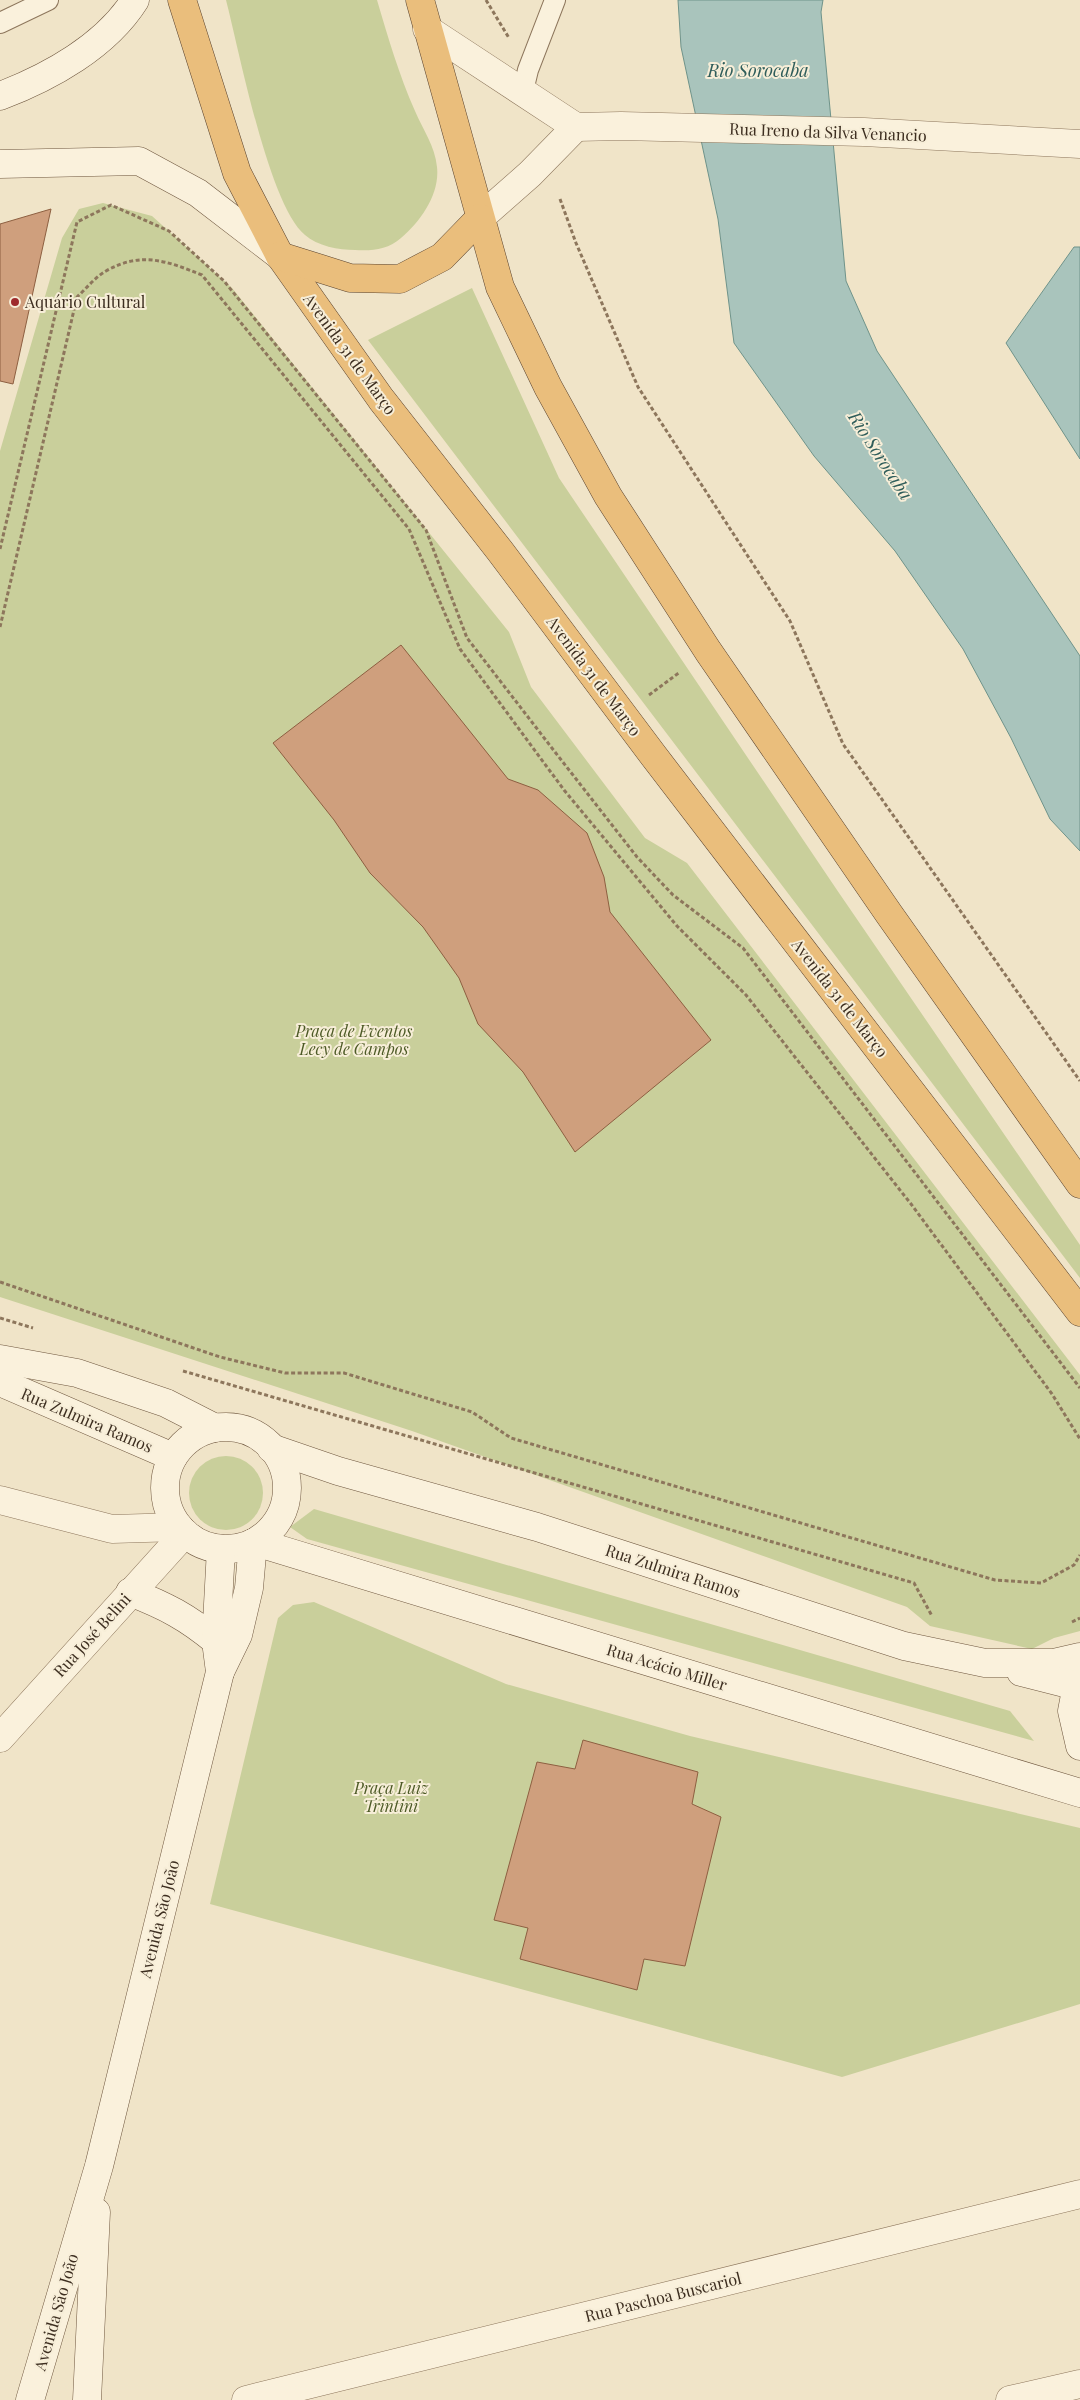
<svg xmlns="http://www.w3.org/2000/svg" width="1080" height="2400" viewBox="0 0 1080 2400" font-family="'Playfair Display',serif">
  <rect width="100%" height="100%" fill="#f0e4c8"/>
  <g fill="#c9cf9b">
    <path d="M226,0H377C388,37 399,75 415,111C423,130 435,146 437,167C440,194 421,221 401,238C388,250 371,251 355,250C339,250 317,246 305,235C269,206 239,50 226,0Z"/>
    <polygon points="103,203 152,216 232,288 509,632 531,687 645,838 687,863 1080,1375 1080,1631 1054,1638 1032,1649 930,1626 907,1607 412,1431 0,1297 0,451 62,238 79,209"/>
    <polygon points="472,288 559,478 837,890 1080,1245 1080,1278 368,340"/>
    <circle cx="226" cy="1493" r="37"/>
    <polygon points="314,1509 1010,1711 1034,1741 307,1539 290,1527"/>
    <polygon points="314,1602 506,1684 690,1736 1080,1828 1080,2004 842,2077 210,1904 278,1618 293,1605"/>
  </g>
  <g fill="#a9c4bc" stroke="#6f938a">
    <polygon points="678,0 823,0 821,12 846,281 877,351 1080,656 1080,851 1050,819 1011,738 963,649 895,551 814,456 734,343 718,219 681,47"/>
    <polygon points="1074,247 1080,247 1080,459 1006,343"/>
  </g>
  <g fill="#cf9f7d" stroke="#8d5f41">
    <polygon points="51,209 13,384 0,381 0,224"/>
    <polygon points="401,645 508,779 538,790 587,833 604,877 610,912 711,1040 575,1152 523,1072 478,1024 459,978 423,927 370,873 334,820 273,743"/>
    <polygon points="583,1740 698,1772 692,1804 721,1817 685,1966 644,1959 637,1990 520,1959 528,1928 494,1920 537,1762 575,1769"/>
  </g>
  <g fill="none" stroke-linecap="round" stroke-linejoin="round">
    <defs>
      <g id="service">
        <polyline points="0,23 48,0"/>
        <polyline points="523,91 528,70 555,0"/>
      </g>
      <g id="minor">
        <polyline points="427,29 576,127 621,126 864,132 1080,144"/>
        <polyline points="480,218 530,174 576,127"/>
        <polyline points="0,1738 185,1533"/>
        <polyline points="246,2400 1080,2194"/>
        <polyline points="1010,2400 1080,2384"/>
      </g>
      <polyline id="tertiary" points="0,1500 112,1529 179,1527"/>
      <g id="secondary">
        <path d="M0,96C50,77 106,46 135,0"/>
        <polyline points="0,164 139,161 198,193 280,256"/>
        <polyline points="0,1359 77,1373 166,1403 215,1428"/>
        <polyline points="0,1382 173,1457"/>
        <circle cx="226" cy="1488" r="61"/>
        <polyline points="271,1448 338,1471 537,1527 904,1646 985,1663 1054,1663 1080,1657"/>
        <polyline points="255,1542 1080,1793"/>
        <path d="M130,1592C166,1606 187,1617 216,1641"/>
        <polyline points="1080,1669 1072,1711 1080,1746"/>
        <polyline points="220,1672 216,1641 221,1549"/>
        <polyline points="1021,1672 1080,1687"/>
        <polyline points="30,2400 99,2166 220,1672 238,1635 249,1588 253,1543"/>
        <polyline points="87,2400 96,2212"/>
      </g>
      <g id="trunk">
        <polyline points="182,0 237,173 280,256 381,399 500,551 653,755 1080,1312"/>
        <polyline points="420,0 500,287 548,387 608,496 708,651 889,914 1080,1184"/>
        <polyline points="280,256 350,278 400,279 442,257 480,218"/>
      </g>
    </defs>
    <use href="#service" stroke="#8d765c" stroke-width="22"/>
    <use href="#minor" stroke="#8d765c" stroke-width="29"/>
    <use href="#tertiary" stroke="#8d765c" stroke-width="29"/>
    <use href="#secondary" stroke="#6f573f" stroke-width="29"/>
    <use href="#trunk" stroke="#5b4430" stroke-width="29"/>
    <g stroke="#8d765c" stroke-width="3" stroke-dasharray="4 2.5" stroke-linecap="butt">
      <polyline points="486,0 509,38"/>
      <polyline points="560,199 576,243 638,387 790,621 843,744 1080,1081"/>
      <polyline points="0,549 77,222 111,205 169,231 224,281 426,530 467,638 555,752 637,857 673,895 743,948 1080,1388"/>
      <path d="M0,627L77,297C86,289 95,277 106,271C141,251 167,261 202,275L409,529L460,649L564,790L677,926L746,995L911,1204L1052,1394L1080,1439"/>
      <polyline points="649,695 680,672"/>
      <polyline points="0,1282 220,1357 285,1373 344,1373 472,1412 511,1438 995,1580 1041,1583 1074,1565 1080,1555"/>
      <polyline points="0,1318 33,1328"/>
      <polyline points="183,1371 914,1583 932,1616"/>
      <polyline points="1072,1622 1080,1618"/>
    </g>
    <use href="#service" stroke="#faf1dc" stroke-width="20"/>
    <use href="#minor" stroke="#faf1dc" stroke-width="28"/>
    <use href="#tertiary" stroke="#faf1dc" stroke-width="28"/>
    <use href="#secondary" stroke="#faf1dc" stroke-width="28"/>
    <use href="#trunk" stroke="#eabe7c" stroke-width="28"/>
  </g>
  <circle fill="#9e2a2b" stroke="#f7eed8" stroke-width="2" cx="15" cy="302" r="5"/>
  <g text-anchor="middle" stroke-width="4" stroke-linejoin="round" paint-order="stroke">
    <g font-size="16" fill="#3d2e20" stroke="#f7eed8">
      <text transform="translate(828 132) rotate(2)" y="6">Rua Ireno da Silva Venancio</text>
      <text transform="translate(350 354) rotate(54)" y="6">Avenida 31 de Março</text>
      <text transform="translate(594 676) rotate(53)" y="6">Avenida 31 de Março</text>
      <text transform="translate(840 998) rotate(52)" y="6">Avenida 31 de Março</text>
      <text transform="translate(87 1420) rotate(23)" y="6">Rua Zulmira Ramos</text>
      <text transform="translate(673 1571) rotate(18)" y="6">Rua Zulmira Ramos</text>
      <text transform="translate(92 1635) rotate(-48)" y="6">Rua José Belini</text>
      <text transform="translate(667 1667) rotate(17)" y="6">Rua Acácio Miller</text>
      <text transform="translate(159 1919) rotate(-76)" y="6">Avenida São João</text>
      <text transform="translate(663 2297) rotate(-14)" y="6">Rua Paschoa Buscariol</text>
      <text transform="translate(56 2312) rotate(-74)" y="6">Avenida São João</text>
    </g>
    <g font-size="16" fill="#3d2e20" stroke="#f7eed8" text-anchor="start">
      <text x="25" y="308">Aquário Cultural</text>
    </g>
    <g font-size="16" font-style="italic" fill="#4d5a26" stroke="#f7eed8">
      <text x="354" y="1037">Praça de Eventos<tspan x="354" dy="18">Lecy de Campos</tspan></text>
      <text x="391" y="1794">Praça Luiz<tspan x="391" dy="18">Trintini</tspan></text>
    </g>
    <g font-size="18" font-style="italic" fill="#2f5d5a" stroke="#f7eed8">
      <text x="758" y="77">Rio Sorocaba</text>
      <text transform="translate(880 456) rotate(57)" y="6">Rio Sorocaba</text>
    </g>
  </g>
</svg>
